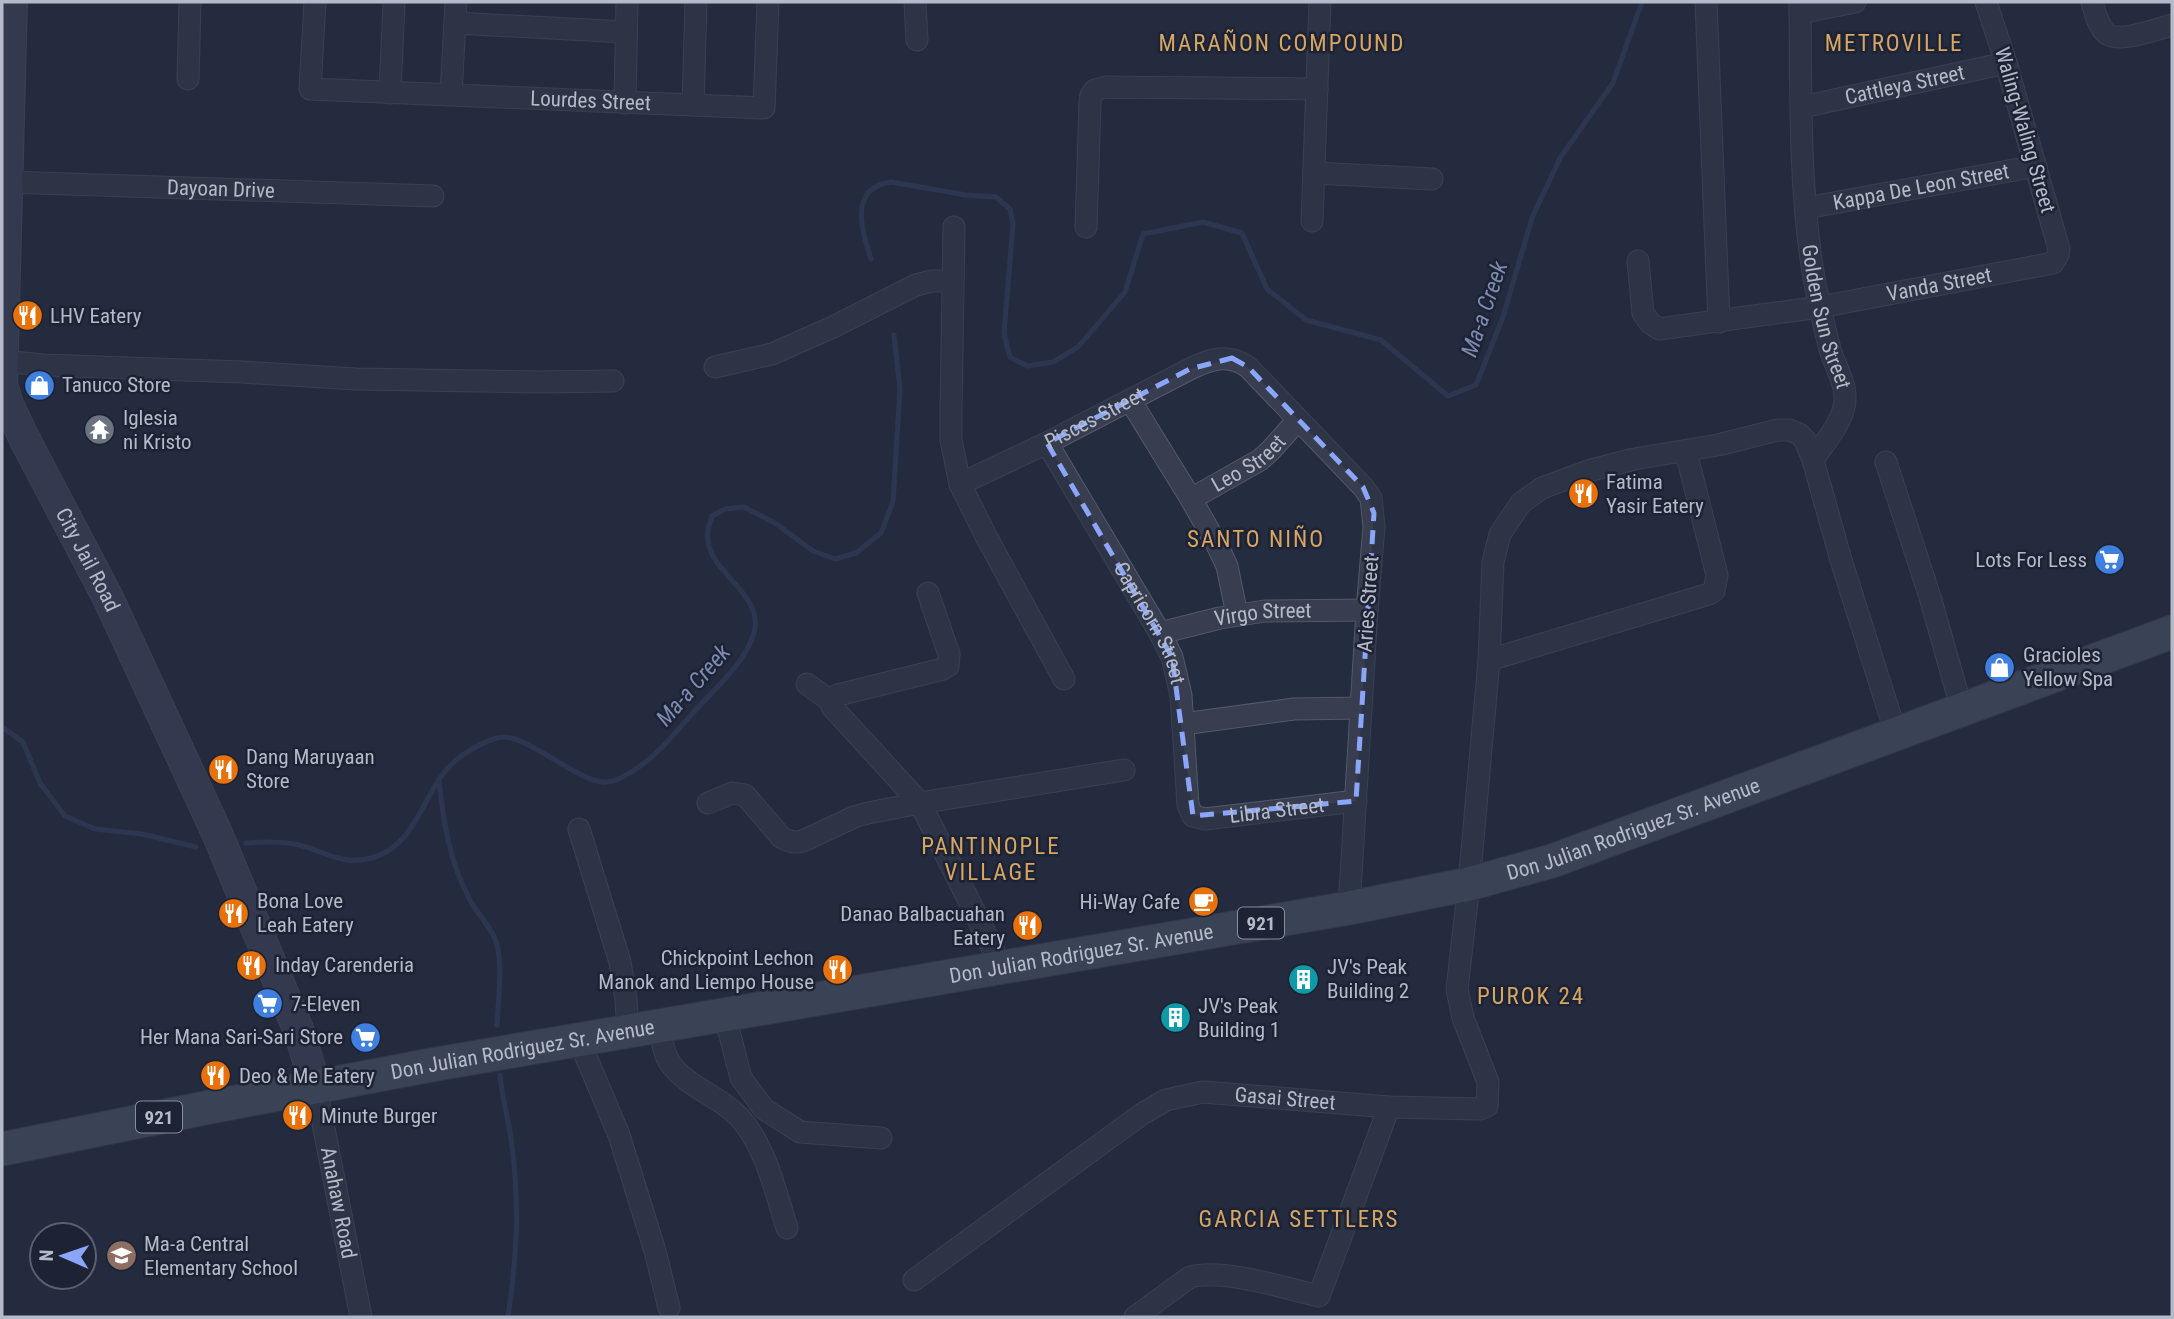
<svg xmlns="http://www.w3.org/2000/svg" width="2174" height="1319" viewBox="0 0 2174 1319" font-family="'Roboto Condensed',sans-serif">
  <rect width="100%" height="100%" fill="#242c3f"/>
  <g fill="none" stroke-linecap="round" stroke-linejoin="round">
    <g stroke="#384466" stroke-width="5">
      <path d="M871,259C862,231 848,188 891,182L966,195L996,197L1010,209L1013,224L1004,334L1010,357L1027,366L1053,362L1078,347L1125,292L1143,234L1203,222L1242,233L1267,289L1306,320L1381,340L1448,396L1476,385L1503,317L1532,218L1560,158L1613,83L1642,2"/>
      <polyline points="2,727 23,742 40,783 65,816 95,829 142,834 196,847"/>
      <path d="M439,779C443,821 449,860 469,898C476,913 490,925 495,939C504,962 498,1000 497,1025"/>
      <path d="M246,843C263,842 281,841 299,845C327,852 343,867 375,857C410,845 420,809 438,781C451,760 474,745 497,738C521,729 574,780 603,782C618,784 646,763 657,752C670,740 681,726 693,713C714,689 745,664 754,633C765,590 702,572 708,531C708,526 711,521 712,516L725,509L744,507L775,523L813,551L835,559L856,553L881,533L893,502L900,389L894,335"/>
      <path d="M500,1075C502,1097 508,1118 511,1139C520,1203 517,1254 508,1317"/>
    </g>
    <defs>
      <g id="street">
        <path id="s1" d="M315,2L310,89L764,108L768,2"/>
        <polyline points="915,2 917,40"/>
        <polyline points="1706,2 1719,322"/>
        <path id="s2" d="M1800,2C1801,87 1799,174 1811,259C1815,290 1823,322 1831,353C1836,367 1846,384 1845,399C1845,420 1824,443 1813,460L1841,560L1896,734"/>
        <path d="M2092,2C2095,12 2098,26 2106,33C2118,44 2157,29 2172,25"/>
        <polyline points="1800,13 1855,2"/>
        <polyline points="455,23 626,32"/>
        <polyline points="188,79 190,2"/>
        <polyline points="390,93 394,2"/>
        <polyline points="451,95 456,2"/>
        <polyline points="625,103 627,2"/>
        <polyline points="693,105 696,2"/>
        <path id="s3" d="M1802,107L2006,63"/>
        <polyline points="1314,173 1432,179"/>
        <path id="s4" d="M7,182L433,196"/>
        <path id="s5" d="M1806,208L2036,166"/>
        <polyline points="1312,221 1320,2"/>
        <polyline points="954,227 951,411 951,440 960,484 988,540 1064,679"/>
        <polyline points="1086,227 1090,103 1091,95 1095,90 1106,87 1317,89"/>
        <path id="s6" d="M1638,261L1643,313L1650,323L1659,329L1820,307L2053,263L2058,255L2059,249L2006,63L1986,2"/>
        <polyline points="2,361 43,365 242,372 356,379 541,382 613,381"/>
        <polyline points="715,367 772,354 833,327 916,285 932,281 953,281"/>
        <polyline points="1130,400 1191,499 1216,543 1227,566 1237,615"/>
        <path id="s7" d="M1047,443L1160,633L1172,657L1181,695L1188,805L1193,816L1205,819L1356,801"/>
        <polyline points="1886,462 1930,597 1962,710"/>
        <path id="s8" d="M960,484L1047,443L1190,369C1210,359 1228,353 1248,367L1363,487L1371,498L1374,527L1367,610L1349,908"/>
        <path id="s9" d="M1191,499L1260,460L1270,451L1298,420"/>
        <path id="s10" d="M1160,633L1220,618L1265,611L1367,610"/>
        <polyline points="1489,660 1709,594 1714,591 1717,575 1686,452"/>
        <polyline points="807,684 829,700 833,708 920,803 1002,967"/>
        <polyline points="829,700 838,695 943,669 948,666 949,654 928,593"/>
        <polyline points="1183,724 1294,709 1361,708"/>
        <path d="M708,803L732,793L745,795L781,837C789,842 794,843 803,841L854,817L868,813L920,803L1124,770"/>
        <polyline points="579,829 620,962 626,1000 628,1032"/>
        <polyline points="725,1016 741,1078 764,1109 800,1132 881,1138"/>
        <path d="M660,1027C662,1039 663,1053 670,1063C688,1089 726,1098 745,1124C767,1153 776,1193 787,1228"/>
        <polyline points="579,1040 619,1135 655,1251 669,1308"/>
        <path id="s11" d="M316,1088L361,1317"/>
        <path id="s12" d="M914,1280L1142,1114L1166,1100L1203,1092L1389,1107L1480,1109L1487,1106L1488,1082L1463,1018L1457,989L1469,884L1489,660L1493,562L1500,534L1521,503L1542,488L1588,471L1634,459L1718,445L1778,430H1789L1799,434L1805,440L1813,460"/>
        <path d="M1135,1317L1190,1277C1223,1268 1284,1288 1319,1296L1389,1107"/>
      </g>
      <g id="secondary">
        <path id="s13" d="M12,2L2,384L8,404L24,438L108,598L217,833L300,1034L316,1088"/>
      </g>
      <g id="primary">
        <path id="s14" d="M2,1149L210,1107L431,1065L1349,908L1469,884L1552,861L2172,632"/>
      </g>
    </defs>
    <use href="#street" stroke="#535969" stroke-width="23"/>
    <use href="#secondary" stroke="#535969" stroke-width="32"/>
    <use href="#primary" stroke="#424758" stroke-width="35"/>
    <use href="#street" stroke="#383e4f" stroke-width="21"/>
    <use href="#secondary" stroke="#464d62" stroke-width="30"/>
    <use href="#primary" stroke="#565d6f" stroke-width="33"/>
  </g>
  <path d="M0 0H2174V1319H0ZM1232,358L1248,367L1363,487L1374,513L1356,801L1193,816L1172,657L1047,443L1190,369Z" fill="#242c3f" fill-opacity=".55" fill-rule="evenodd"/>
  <path fill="none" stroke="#8ba5f8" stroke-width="5" stroke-dasharray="14 9" stroke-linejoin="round" d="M1232,358L1248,367L1363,487L1374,513L1356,801L1193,816L1172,657L1047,443L1190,369Z"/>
  <defs>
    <symbol id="restaurant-disc" viewBox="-11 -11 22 22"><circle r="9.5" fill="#e8710a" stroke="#1d2334"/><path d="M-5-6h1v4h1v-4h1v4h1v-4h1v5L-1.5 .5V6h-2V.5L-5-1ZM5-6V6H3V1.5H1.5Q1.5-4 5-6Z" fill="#fff"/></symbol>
    <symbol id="shop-disc" viewBox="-11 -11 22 22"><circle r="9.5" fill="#3f7fe0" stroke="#1d2334"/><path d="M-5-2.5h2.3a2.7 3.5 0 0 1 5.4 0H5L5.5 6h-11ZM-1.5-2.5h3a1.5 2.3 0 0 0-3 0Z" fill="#fff"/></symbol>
    <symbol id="temple-disc" viewBox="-11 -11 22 22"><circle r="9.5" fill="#6b7280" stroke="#1d2334"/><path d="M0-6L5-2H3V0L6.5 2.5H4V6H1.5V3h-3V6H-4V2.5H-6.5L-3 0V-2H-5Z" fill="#fff"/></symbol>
    <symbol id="supermarket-disc" viewBox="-11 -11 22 22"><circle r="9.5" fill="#3f7fe0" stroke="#1d2334"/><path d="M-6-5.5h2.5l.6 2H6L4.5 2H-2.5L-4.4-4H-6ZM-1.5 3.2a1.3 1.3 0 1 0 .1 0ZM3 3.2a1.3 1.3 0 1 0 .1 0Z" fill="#fff"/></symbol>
    <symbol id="cafe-disc" viewBox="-11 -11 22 22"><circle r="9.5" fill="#e8710a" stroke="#1d2334"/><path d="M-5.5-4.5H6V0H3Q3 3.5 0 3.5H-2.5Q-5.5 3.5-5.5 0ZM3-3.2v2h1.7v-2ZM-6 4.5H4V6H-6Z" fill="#fff"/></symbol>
    <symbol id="building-disc" viewBox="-11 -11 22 22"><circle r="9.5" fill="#0f9aa8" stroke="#1d2334"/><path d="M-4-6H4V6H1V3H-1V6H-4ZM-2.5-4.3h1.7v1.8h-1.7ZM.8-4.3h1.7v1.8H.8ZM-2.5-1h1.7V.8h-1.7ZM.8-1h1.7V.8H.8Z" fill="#fff"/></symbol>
    <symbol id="school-disc" viewBox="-11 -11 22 22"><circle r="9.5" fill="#8d6e63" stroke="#1d2334"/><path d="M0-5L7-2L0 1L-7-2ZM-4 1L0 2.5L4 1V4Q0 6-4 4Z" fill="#fff"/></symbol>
  </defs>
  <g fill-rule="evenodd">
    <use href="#restaurant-disc" x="10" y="298" width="35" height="35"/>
    <use href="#shop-disc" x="22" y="368" width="35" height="35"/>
    <use href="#temple-disc" x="82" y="412" width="35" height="35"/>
    <use href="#restaurant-disc" x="1566" y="476" width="35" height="35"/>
    <use href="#supermarket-disc" x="2092" y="542" width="35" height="35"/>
    <use href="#shop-disc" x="1982" y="650" width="35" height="35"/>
    <use href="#restaurant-disc" x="206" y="752" width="35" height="35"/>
    <use href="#cafe-disc" x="1186" y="884" width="35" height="35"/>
    <use href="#restaurant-disc" x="216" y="896" width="35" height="35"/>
    <use href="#restaurant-disc" x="1010" y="908" width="35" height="35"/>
    <use href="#restaurant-disc" x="234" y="948" width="35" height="35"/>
    <use href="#restaurant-disc" x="820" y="952" width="35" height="35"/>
    <use href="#building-disc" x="1286" y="962" width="35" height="35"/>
    <use href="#supermarket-disc" x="250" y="986" width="35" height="35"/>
    <use href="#building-disc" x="1158" y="1000" width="35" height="35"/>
    <use href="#supermarket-disc" x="348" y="1020" width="35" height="35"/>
    <use href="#restaurant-disc" x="198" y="1058" width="35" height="35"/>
    <use href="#restaurant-disc" x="280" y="1098" width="35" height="35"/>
    <use href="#school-disc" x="104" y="1238" width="35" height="35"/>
  </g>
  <g text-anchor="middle" stroke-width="5" stroke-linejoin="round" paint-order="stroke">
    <g fill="#1d2334" stroke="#878d9c" stroke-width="2">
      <rect x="1238" y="907.5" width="46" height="31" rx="5"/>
      <rect x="136" y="1101.5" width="46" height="31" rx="5"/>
    </g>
    <g font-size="19" font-weight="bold" fill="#b5bac9">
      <text x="1261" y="930">921</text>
      <text x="159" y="1124">921</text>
    </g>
    <g font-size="21" fill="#b5bac9" stroke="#1d2334">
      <text dy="7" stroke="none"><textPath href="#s3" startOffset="105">Cattleya Street</textPath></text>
      <text dy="7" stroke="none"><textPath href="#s1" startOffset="368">Lourdes Street</textPath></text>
      <text transform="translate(2025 130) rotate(74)" y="7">Waling-Waling Street</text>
      <text dy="7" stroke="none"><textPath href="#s5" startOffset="117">Kappa De Leon Street</textPath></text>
      <text dy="7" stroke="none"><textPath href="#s4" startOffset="214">Dayoan Drive</textPath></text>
      <text dy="7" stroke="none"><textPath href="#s6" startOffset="359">Vanda Street</textPath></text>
      <text dy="7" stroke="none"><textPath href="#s2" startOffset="317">Golden Sun Street</textPath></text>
      <text dy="7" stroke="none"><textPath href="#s8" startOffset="150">Pisces Street</textPath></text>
      <text dy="7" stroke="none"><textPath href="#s9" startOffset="68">Leo Street</textPath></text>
      <text dy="7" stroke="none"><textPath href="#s13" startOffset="578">City Jail Road</textPath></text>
      <text transform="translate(1368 604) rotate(-86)" y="7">Aries Street</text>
      <text dy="7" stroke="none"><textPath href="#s10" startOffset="105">Virgo Street</textPath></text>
      <text dy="7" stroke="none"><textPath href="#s7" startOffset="208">Capricorn Street</textPath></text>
      <text dy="7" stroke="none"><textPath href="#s7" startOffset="494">Libra Street</textPath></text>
      <text dy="7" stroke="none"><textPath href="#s14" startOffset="1664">Don Julian Rodriguez Sr. Avenue</textPath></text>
      <text dy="7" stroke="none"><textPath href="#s14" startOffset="1097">Don Julian Rodriguez Sr. Avenue</textPath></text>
      <text dy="7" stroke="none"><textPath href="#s14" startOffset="530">Don Julian Rodriguez Sr. Avenue</textPath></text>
      <text dy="7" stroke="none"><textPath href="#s12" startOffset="430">Gasai Street</textPath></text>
      <text dy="7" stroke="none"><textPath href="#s11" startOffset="117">Anahaw Road</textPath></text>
    </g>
    <g font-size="21" fill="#b5bac9" stroke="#1d2334" text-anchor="start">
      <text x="50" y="323">LHV Eatery</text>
      <text x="62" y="392">Tanuco Store</text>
      <text x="123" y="425">Iglesia<tspan x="123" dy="24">ni Kristo</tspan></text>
      <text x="1606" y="489">Fatima<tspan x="1606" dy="24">Yasir Eatery</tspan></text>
      <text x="2087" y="567" text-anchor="end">Lots For Less</text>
      <text x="2023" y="662">Gracioles<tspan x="2023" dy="24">Yellow Spa</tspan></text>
      <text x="246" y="764">Dang Maruyaan<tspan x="246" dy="24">Store</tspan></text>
      <text x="257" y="908">Bona Love<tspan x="257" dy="24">Leah Eatery</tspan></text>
      <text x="1180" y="909" text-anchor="end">Hi-Way Cafe</text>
      <text x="1005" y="921" text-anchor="end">Danao Balbacuahan<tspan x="1005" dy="24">Eatery</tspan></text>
      <text x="814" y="965" text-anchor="end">Chickpoint Lechon<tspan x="814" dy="24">Manok and Liempo House</tspan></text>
      <text x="275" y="972">Inday Carenderia</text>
      <text x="1327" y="974">JV's Peak<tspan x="1327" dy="24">Building 2</tspan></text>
      <text x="291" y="1011">7-Eleven</text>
      <text x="1198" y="1013">JV's Peak<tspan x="1198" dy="24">Building 1</tspan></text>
      <text x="343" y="1044" text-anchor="end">Her Mana Sari-Sari Store</text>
      <text x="239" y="1083">Deo &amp; Me Eatery</text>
      <text x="321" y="1123">Minute Burger</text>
      <text x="144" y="1251">Ma-a Central<tspan x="144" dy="24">Elementary School</tspan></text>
    </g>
    <g font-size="23" letter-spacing="2" fill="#d5a664" stroke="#1d2334">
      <text x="1282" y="51">MARAÑON COMPOUND</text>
      <text x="1894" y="51">METROVILLE</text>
      <text x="1256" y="547">SANTO NIÑO</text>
      <text x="991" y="854">PANTINOPLE<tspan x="991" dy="26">VILLAGE</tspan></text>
      <text x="1531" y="1004">PUROK 24</text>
      <text x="1299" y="1227">GARCIA SETTLERS</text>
    </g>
    <g font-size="23" font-style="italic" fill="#7c8bb1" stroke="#1d2334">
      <text transform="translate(1484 309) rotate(-71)" y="8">Ma-a Creek</text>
      <text transform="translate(693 685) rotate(-49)" y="8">Ma-a Creek</text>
    </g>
  </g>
  <rect width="2174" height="1319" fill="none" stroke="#b5bac9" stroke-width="7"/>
  <g transform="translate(63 1256) rotate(272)"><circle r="33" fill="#1d2334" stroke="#5a5f70" stroke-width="2"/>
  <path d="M0-5L12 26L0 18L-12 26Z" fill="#8ba5f8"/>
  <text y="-10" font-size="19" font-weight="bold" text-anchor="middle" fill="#b5bac9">N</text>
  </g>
</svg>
